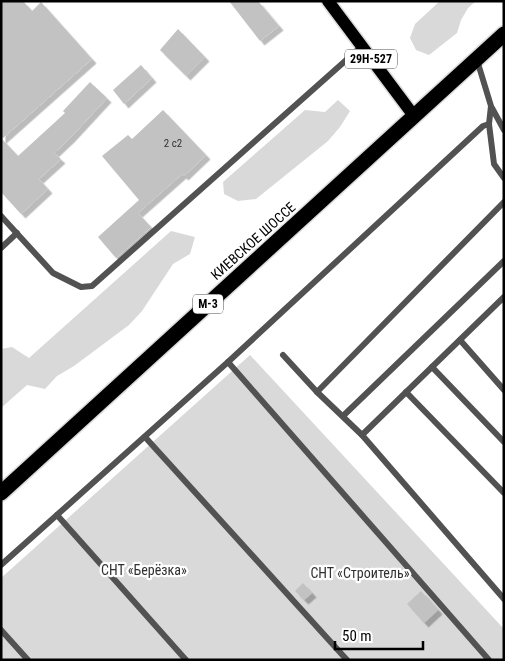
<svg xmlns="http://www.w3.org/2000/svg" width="505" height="661" viewBox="0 0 505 661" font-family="'Roboto Condensed',sans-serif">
  <defs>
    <filter id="shadow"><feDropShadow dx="4.5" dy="4.5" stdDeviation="0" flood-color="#0004"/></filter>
  </defs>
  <rect width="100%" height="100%" fill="#fff"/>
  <g fill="#d9d9d9">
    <polygon points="440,1 476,1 468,8 461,20 457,33 429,55 416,50 410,38 415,24"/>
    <polygon points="338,100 350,111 340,127 328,141 256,199 238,201 224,194 223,182 305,110 325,112"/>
    <polygon points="171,231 195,237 190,254 173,264 142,311 129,325 74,366 57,376 45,389 27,385 1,408 1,349 12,347 29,358"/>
    <polygon points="250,355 504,629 504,660 1,660 1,578"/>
  </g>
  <g fill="#c2c2c2" filter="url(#shadow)">
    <polygon points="1,1 23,1 32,11 41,2 92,59 2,139 18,156 65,113 63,111 90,82 107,98 70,138 54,153 61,159 39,179 48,189 21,214 1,192"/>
    <polygon points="229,1 258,1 279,26 260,41"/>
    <polygon points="178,29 205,57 186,76 160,50"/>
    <polygon points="141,65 152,78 124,104 113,90"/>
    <polygon points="163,110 206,155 184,176 182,174 138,213 151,227 116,258 98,237 139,200 102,156 128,135 132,139"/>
    <polygon points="303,583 312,593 304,600 295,591"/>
    <polygon points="421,591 438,610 424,623 407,604"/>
  </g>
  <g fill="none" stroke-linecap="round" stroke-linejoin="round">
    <defs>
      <polyline id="primary" points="328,1 414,116"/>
      <polyline id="highway" points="1,493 504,34"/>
    </defs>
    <use href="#primary" stroke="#dbdbdb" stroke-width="15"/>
    <use href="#highway" stroke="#dbdbdb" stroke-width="18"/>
    <g stroke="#525252" stroke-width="6">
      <polyline points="477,60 491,106 489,124 494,164 504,178"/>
      <polyline points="492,108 504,130"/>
      <polyline points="1,216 53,273 81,287 92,286 362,46"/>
      <polyline points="1,248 17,233"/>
      <polyline points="460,340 504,390"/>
      <polyline points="283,355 317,392 362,435 504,599"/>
      <polyline points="228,362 483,126 489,124"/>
      <polyline points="432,367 504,442"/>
      <polyline points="317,392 504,202"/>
      <polyline points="406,392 504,493"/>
      <polyline points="343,416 504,261"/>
      <polyline points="362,435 504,297"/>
      <polyline points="145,437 347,660"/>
      <polyline points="57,515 186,660"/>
      <polyline points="1,565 228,362 489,660"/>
      <polyline points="1,630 28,660"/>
    </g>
    <use href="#primary" stroke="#000" stroke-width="12"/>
    <use href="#highway" stroke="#000" stroke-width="15"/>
  </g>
  <g text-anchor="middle" stroke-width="4.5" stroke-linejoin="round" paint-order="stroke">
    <g font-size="11" fill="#303030">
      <text x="173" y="147">2 с2</text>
    </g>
    <g fill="#fff" stroke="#4c4c4c" stroke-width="1">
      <rect x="345" y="49.5" width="52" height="19" rx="4"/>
      <rect x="193" y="294.5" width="30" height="19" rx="4"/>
    </g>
    <g font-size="12" font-weight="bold" fill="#000">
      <text x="371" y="63">29Н-527</text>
      <text x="208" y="308">М-3</text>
    </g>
    <g font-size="14" fill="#000" stroke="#fff">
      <text transform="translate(253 241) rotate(-42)" y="5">КИЕВСКОЕ ШОССЕ</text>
    </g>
    <g font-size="14" fill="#303030" stroke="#fff">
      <text x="144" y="575">СНТ «Берёзка»</text>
      <text x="360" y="578">СНТ «Строитель»</text>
    </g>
  </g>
  <rect width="505" height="661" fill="none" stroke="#000000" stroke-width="5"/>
  <path d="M335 641v8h88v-8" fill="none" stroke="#000000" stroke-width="2.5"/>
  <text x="342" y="641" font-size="15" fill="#000000" stroke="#ffffff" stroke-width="4" paint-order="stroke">50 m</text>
</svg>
